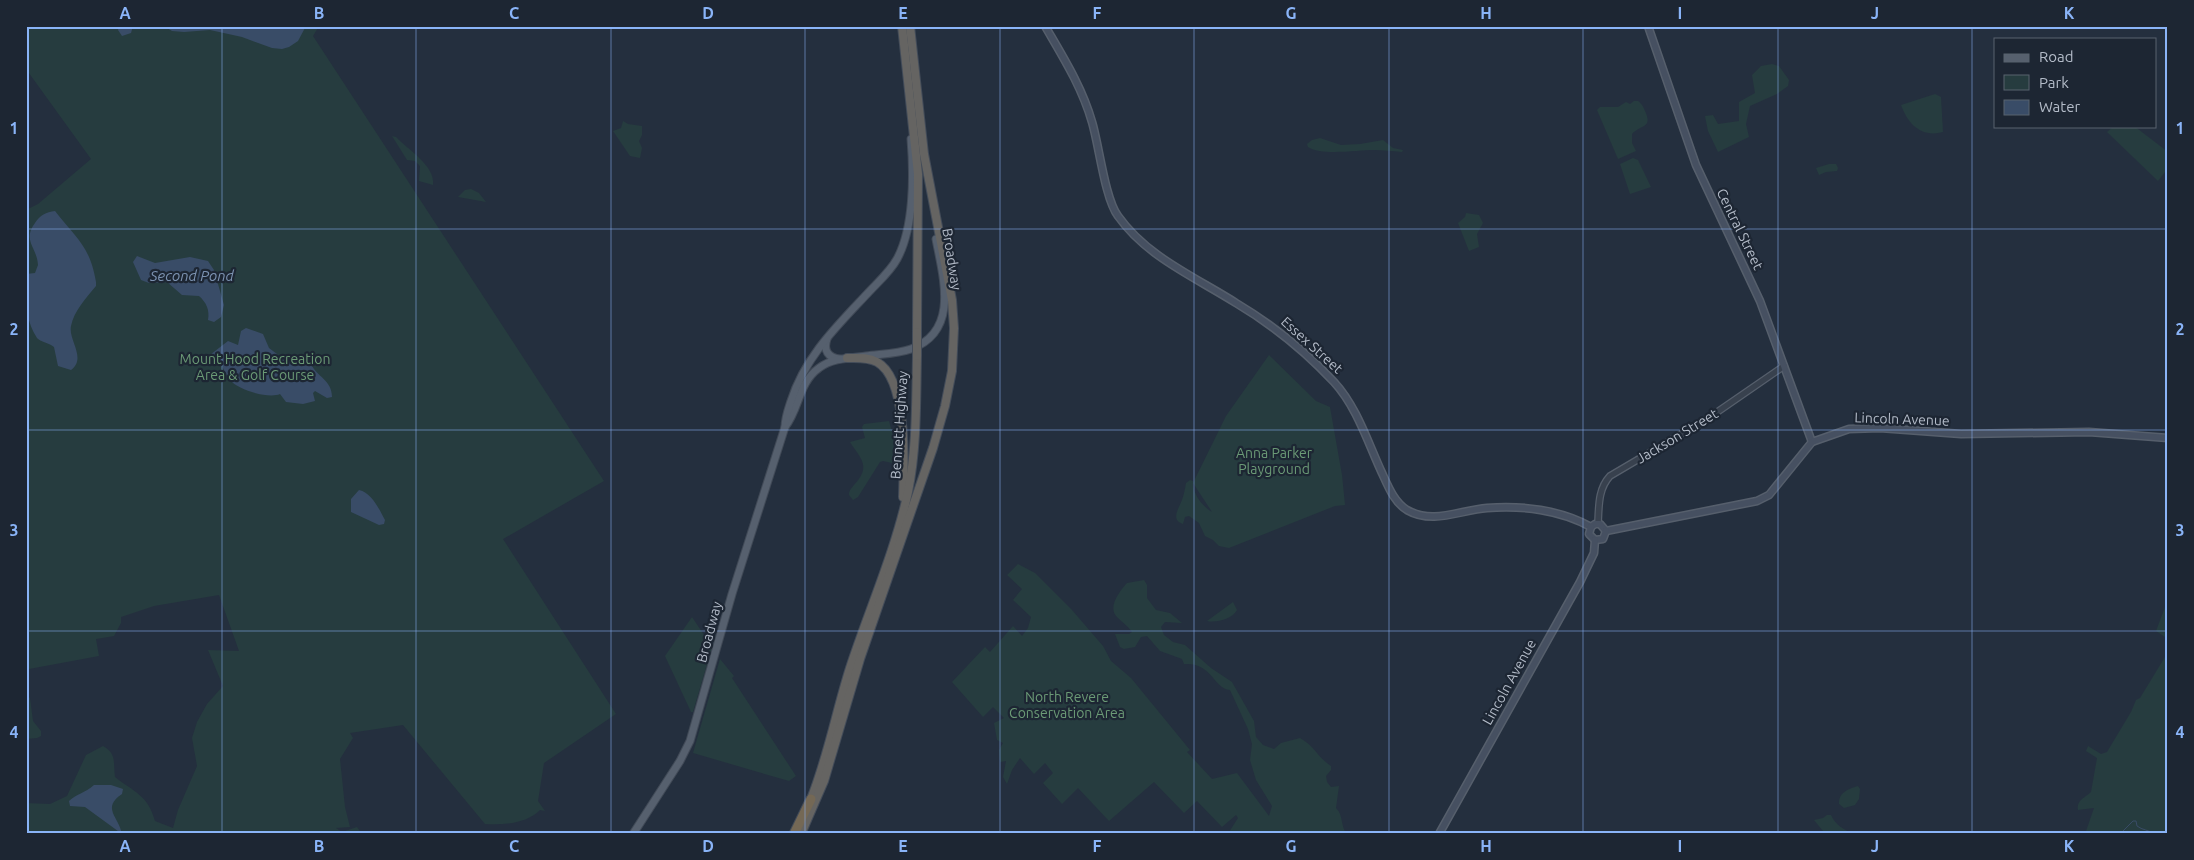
<svg xmlns="http://www.w3.org/2000/svg" width="2194" height="860" viewBox="0 0 2194 860" font-family="Ubuntu,sans-serif">
  <rect width="100%" height="100%" fill="#242f3e"/>
  <g fill="#263c3f">
    <path d="M26,26H319L313,36L604,481L503,539L616,714L544,763L538,801L545,811L540,810C526,824 503,825 485,824L403,725L350,733L353,738L340,759L345,807L350,827L336,828L342,832L357,827L362,834H26V803L50,804L67,796L86,755L103,746C117,754 113,762 115,777C134,792 148,795 155,821L173,828L178,810L197,766L192,738L197,722L207,704L223,686L208,650L239,651L219,595L154,606L121,617V623L114,636L96,639L99,656L29,669L26,666V210L38,204L91,159L26,69Z"/>
    <polygon points="1772,64 1779,66 1789,80 1788,86 1777,94 1750,106 1746,124 1749,137 1718,152 1708,131 1705,116 1713,115 1718,124 1739,121 1739,102 1755,93 1752,75 1761,66"/>
    <path d="M1935,94L1941,97L1943,132C1921,138 1908,124 1901,105Z"/>
    <path d="M1634,101H1638C1642,104 1643,106 1645,111C1653,129 1641,124 1632,134V143L1636,151L1618,159L1597,110L1600,107H1618L1626,102L1630,104Z"/>
    <polygon points="623,121 628,124 642,126 642,135 639,141 642,148 640,158 630,156 613,131 621,128"/>
    <polygon points="2114,126 2134,126 2168,152 2168,168 2158,181 2107,132"/>
    <path d="M392,136L396,137C407,149 436,166 433,185L419,181L420,166L415,161L407,160Z"/>
    <path d="M1320,138L1341,145L1360,144L1383,140L1393,148L1403,150L1402,152C1392,151 1383,150 1374,150C1358,150 1321,156 1308,147L1307,144L1312,140Z"/>
    <polygon points="1633,158 1638,160 1651,187 1630,194 1620,164"/>
    <polygon points="1829,164 1836,164 1838,168 1837,171 1826,172 1819,175 1816,168"/>
    <polygon points="471,189 479,193 486,202 458,197 465,190"/>
    <polygon points="1466,213 1479,215 1483,223 1477,234 1479,247 1469,251 1458,223 1465,217"/>
    <path d="M1269,355L1316,401L1330,407L1342,475L1345,505L1335,506L1229,548L1219,546L1213,540L1205,536L1199,523L1189,516L1185,517L1183,524C1170,520 1179,508 1182,500C1184,494 1185,489 1186,483L1190,480L1193,481C1192,493 1202,506 1212,512L1193,483L1226,416Z"/>
    <path d="M889,421L894,439L892,463L883,461L880,462L858,497L853,500L849,495C849,490 851,489 854,485C872,466 860,458 850,442L865,438L862,427L864,424Z"/>
    <path d="M1018,564L1035,573L1072,610L1103,646L1111,661L1131,678L1190,750L1187,752L1212,779L1237,773L1269,816L1272,806L1256,780L1250,760L1252,744L1248,729L1230,690C1213,688 1212,662 1184,664L1182,659L1160,651L1147,636L1141,637L1135,647L1124,649L1120,647L1115,634H1129L1132,632C1128,626 1123,623 1118,618C1106,608 1120,591 1127,583L1144,580L1147,585V598L1156,610L1170,613L1182,623L1165,622L1161,627L1164,635L1173,642L1185,645L1211,668L1232,682L1254,721L1256,737L1263,745L1274,749L1281,743L1300,738C1316,747 1316,756 1331,766V770L1326,776L1327,782L1331,787L1339,786L1336,808C1344,816 1340,826 1347,834L1229,832L1238,818L1236,815L1222,827L1197,801L1184,813L1154,782L1109,821L1078,788L1062,804L1043,783L1053,773L1045,763L1034,774L1020,758L1012,770L1007,784L1003,777L1006,761L1000,762L999,750L1003,743L997,740L994,723L1004,718L993,707L983,717L952,682L985,647L990,652L1013,626L1022,636L1028,628L1031,617L1013,600L1022,589L1007,575Z"/>
    <path d="M1233,602L1237,610C1232,619 1217,623 1207,621Z"/>
    <polygon points="2165,607 2168,609 2168,639 2156,631"/>
    <polygon points="692,617 712,647 693,712 691,712 665,656"/>
    <path d="M2168,652V834H2085L2094,808L2078,810C2076,800 2085,798 2091,792L2097,758L2086,751L2088,746L2101,754L2107,752L2131,712L2136,700L2140,698Z"/>
    <polygon points="720,659 734,676 732,678 796,776 789,781 693,753"/>
    <polygon points="26,695 30,698 33,721 41,731 41,736 37,738 26,739"/>
    <path d="M1858,786L1860,789L1859,799L1855,805L1844,808L1839,804C1838,793 1848,789 1858,786Z"/>
    <path d="M1827,815H1831C1836,826 1843,828 1852,834L1823,831L1814,820L1823,818Z"/>
  </g>
  <g fill="#394c67">
    <polygon points="119,26 133,26 131,33 122,36 118,30"/>
    <polygon points="164,26 306,26 298,41 289,47 282,49 272,48 242,37 210,30 184,32 172,31"/>
    <path d="M55,211C76,238 90,246 96,282V286C86,298 74,311 71,326C68,340 87,358 71,370L58,366L54,347C50,343 40,342 37,338C24,318 26,297 26,274L35,273L38,265C37,247 22,241 35,223C40,215 46,212 55,211Z"/>
    <path d="M137,256L155,263L190,257L208,261L214,270L224,305L221,317L214,322L208,320C210,310 206,302 199,296L182,295L167,282L149,283L141,280L133,262Z"/>
    <path d="M246,328L263,334L269,348L277,354L279,359L311,364C317,377 332,380 332,397L327,398L315,391L313,393L315,401L303,404L286,402L280,394C269,399 238,390 230,380C225,374 223,367 219,360L208,361L206,358L228,341L238,345L241,331Z"/>
    <path d="M359,490C372,493 379,509 385,520L384,524L379,525L351,512V499Z"/>
    <path d="M94,785H111L123,789L122,794C101,808 119,817 122,834L85,807L70,806L69,801C76,794 85,793 94,785Z"/>
  </g>
  <g fill="none" stroke-linecap="round" stroke-linejoin="round">
    <path stroke="#394c67" stroke-width="1" d="M2120,834L2133,821H2136L2137,826C2142,830 2149,830 2155,834"/>
    <defs>
      <path id="tertiary" d="M1598,523C1599,506 1598,489 1610,476L1710,417L1784,366"/>
      <g id="secondary">
        <path d="M1045,26C1063,57 1082,87 1092,122C1099,145 1105,199 1118,216C1147,257 1195,277 1236,303C1273,325 1305,351 1334,382C1357,407 1368,443 1382,473C1388,486 1394,502 1407,510C1433,525 1460,510 1487,508C1521,505 1561,510 1591,527"/>
        <polyline points="1648,26 1696,165 1760,301 1812,442"/>
        <polyline points="1591,527 1595,524 1600,524 1606,531"/>
        <polyline points="1591,527 1589,534 1595,540"/>
        <polyline points="1606,531 1757,501 1769,495 1812,442 1849,429 1880,428 1961,434 2089,432 2168,438"/>
        <polyline points="1595,540 1603,539 1606,531"/>
        <polyline points="1439,834 1580,582 1594,553 1595,540"/>
      </g>
      <g id="primary">
        <path d="M827,339C823,350 828,358 840,359"/>
        <path d="M785,427C800,408 798,383 819,368C832,358 850,358 866,356C880,354 897,354 911,349C960,331 943,277 936,239"/>
        <path d="M633,834L680,761L690,741L732,594L785,427C785,418 788,410 791,401C805,357 836,327 867,294C877,283 890,272 897,259C914,228 914,175 911,139"/>
      </g>
      <g id="trunk">
        <polyline points="902,26 918,174 917,332"/>
        <path d="M847,358C857,358 868,357 877,362C908,379 904,465 903,497"/>
        <path d="M811,799C828,757 836,712 850,668C869,610 895,552 908,492C917,447 916,401 917,356"/>
        <polyline points="801,834 824,781 860,659 933,448 945,406 952,371 954,328 952,300 924,154 910,26"/>
      </g>
      <polyline id="motorway" points="794,834 811,799"/>
    </defs>
    <use href="#tertiary" stroke="#565f6c" stroke-width="8"/>
    <use href="#secondary" stroke="#565f6c" stroke-width="9"/>
    <use href="#primary" stroke="#414a57" stroke-width="9"/>
    <use href="#trunk" stroke="#434c59" stroke-width="10"/>
    <use href="#motorway" stroke="#434c59" stroke-width="11"/>
    <use href="#tertiary" stroke="#38414e" stroke-width="5.5"/>
    <use href="#secondary" stroke="#465061" stroke-width="6"/>
    <use href="#primary" stroke="#56606e" stroke-width="7"/>
    <use href="#trunk" stroke="#656462" stroke-width="8"/>
    <use href="#motorway" stroke="#746855" stroke-width="9"/>
    <defs>
      <polyline id="trunk-bridge" points="917,356 917,332"/>
    </defs>
    <use href="#trunk-bridge" stroke="#434c59" stroke-width="10" stroke-linecap="butt"/>
    <use href="#trunk-bridge" stroke="#656462" stroke-width="8"/>
  </g>
  <path fill="none" stroke="#8ab4f8" stroke-width="1" stroke-opacity="0.55" d="M222,26V834M416,26V834M611,26V834M805,26V834M1000,26V834M1194,26V834M1389,26V834M1583,26V834M1778,26V834M1972,26V834M26,229H2168M26,430H2168M26,631H2168"/>
  <g text-anchor="middle" stroke-width="4.5" stroke-linejoin="round" paint-order="stroke">
    <g font-size="14" fill="#b4bcc9" stroke="#1d2633">
      <text transform="translate(1740 229) rotate(64)" y="5">Central Street</text>
      <text transform="translate(952 259) rotate(81)" y="5">Broadway</text>
      <text transform="translate(1312 345) rotate(42)" y="5">Essex Street</text>
      <text transform="translate(1902 419) rotate(2)" y="5">Lincoln Avenue</text>
      <text transform="translate(899 425) rotate(-86)" y="5">Bennett Highway</text>
      <text transform="translate(1677 436) rotate(-31)" y="5">Jackson Street</text>
      <text transform="translate(709 632) rotate(-75)" y="5">Broadway</text>
      <text transform="translate(1509 682) rotate(-61)" y="5">Lincoln Avenue</text>
    </g>
    <g font-size="14" fill="#6b9a76" stroke="#1d2633">
      <text x="255" y="364">Mount Hood Recreation<tspan x="255" dy="16">Area &amp; Golf Course</tspan></text>
      <text x="1274" y="458">Anna Parker<tspan x="1274" dy="16">Playground</tspan></text>
      <text x="1067" y="702">North Revere<tspan x="1067" dy="16">Conservation Area</tspan></text>
    </g>
    <g font-size="15" font-style="italic" fill="#7c92b1" stroke="#1d2633">
      <text x="192" y="281">Second Pond</text>
    </g>
  </g>
  <rect width="2194" height="860" fill="none" stroke="#1d2633" stroke-width="55"/>
  <rect x="1994" y="38" width="162" height="90" fill="#1d2633" stroke="#59626f"/>
  <rect x="2004" y="54" width="25" height="8" fill="#56606e" stroke="#59626f"/>
  <text x="2039" y="62" font-size="15" fill="#b4bcc9">Road</text>
  <rect x="2004" y="75" width="25" height="15" fill="#263c3f" stroke="#59626f"/>
  <text x="2039" y="88" font-size="15" fill="#b4bcc9">Park</text>
  <rect x="2004" y="100" width="25" height="15" fill="#394c67" stroke="#59626f"/>
  <text x="2039" y="112" font-size="15" fill="#b4bcc9">Water</text>
  <rect x="28" y="28" width="2138" height="804" fill="none" stroke="#8ab4f8" stroke-width="2"/>
  <g font-size="16" text-anchor="middle" font-weight="bold" fill="#8ab4f8">
    <text x="125" y="19">A</text>
    <text x="319" y="19">B</text>
    <text x="514" y="19">C</text>
    <text x="708" y="19">D</text>
    <text x="903" y="19">E</text>
    <text x="1097" y="19">F</text>
    <text x="1291" y="19">G</text>
    <text x="1486" y="19">H</text>
    <text x="1680" y="19">I</text>
    <text x="1875" y="19">J</text>
    <text x="2069" y="19">K</text>
    <text x="14" y="134">1</text>
    <text x="2180" y="134">1</text>
    <text x="14" y="335">2</text>
    <text x="2180" y="335">2</text>
    <text x="14" y="536">3</text>
    <text x="2180" y="536">3</text>
    <text x="14" y="738">4</text>
    <text x="2180" y="738">4</text>
    <text x="125" y="852">A</text>
    <text x="319" y="852">B</text>
    <text x="514" y="852">C</text>
    <text x="708" y="852">D</text>
    <text x="903" y="852">E</text>
    <text x="1097" y="852">F</text>
    <text x="1291" y="852">G</text>
    <text x="1486" y="852">H</text>
    <text x="1680" y="852">I</text>
    <text x="1875" y="852">J</text>
    <text x="2069" y="852">K</text>
  </g>
</svg>
